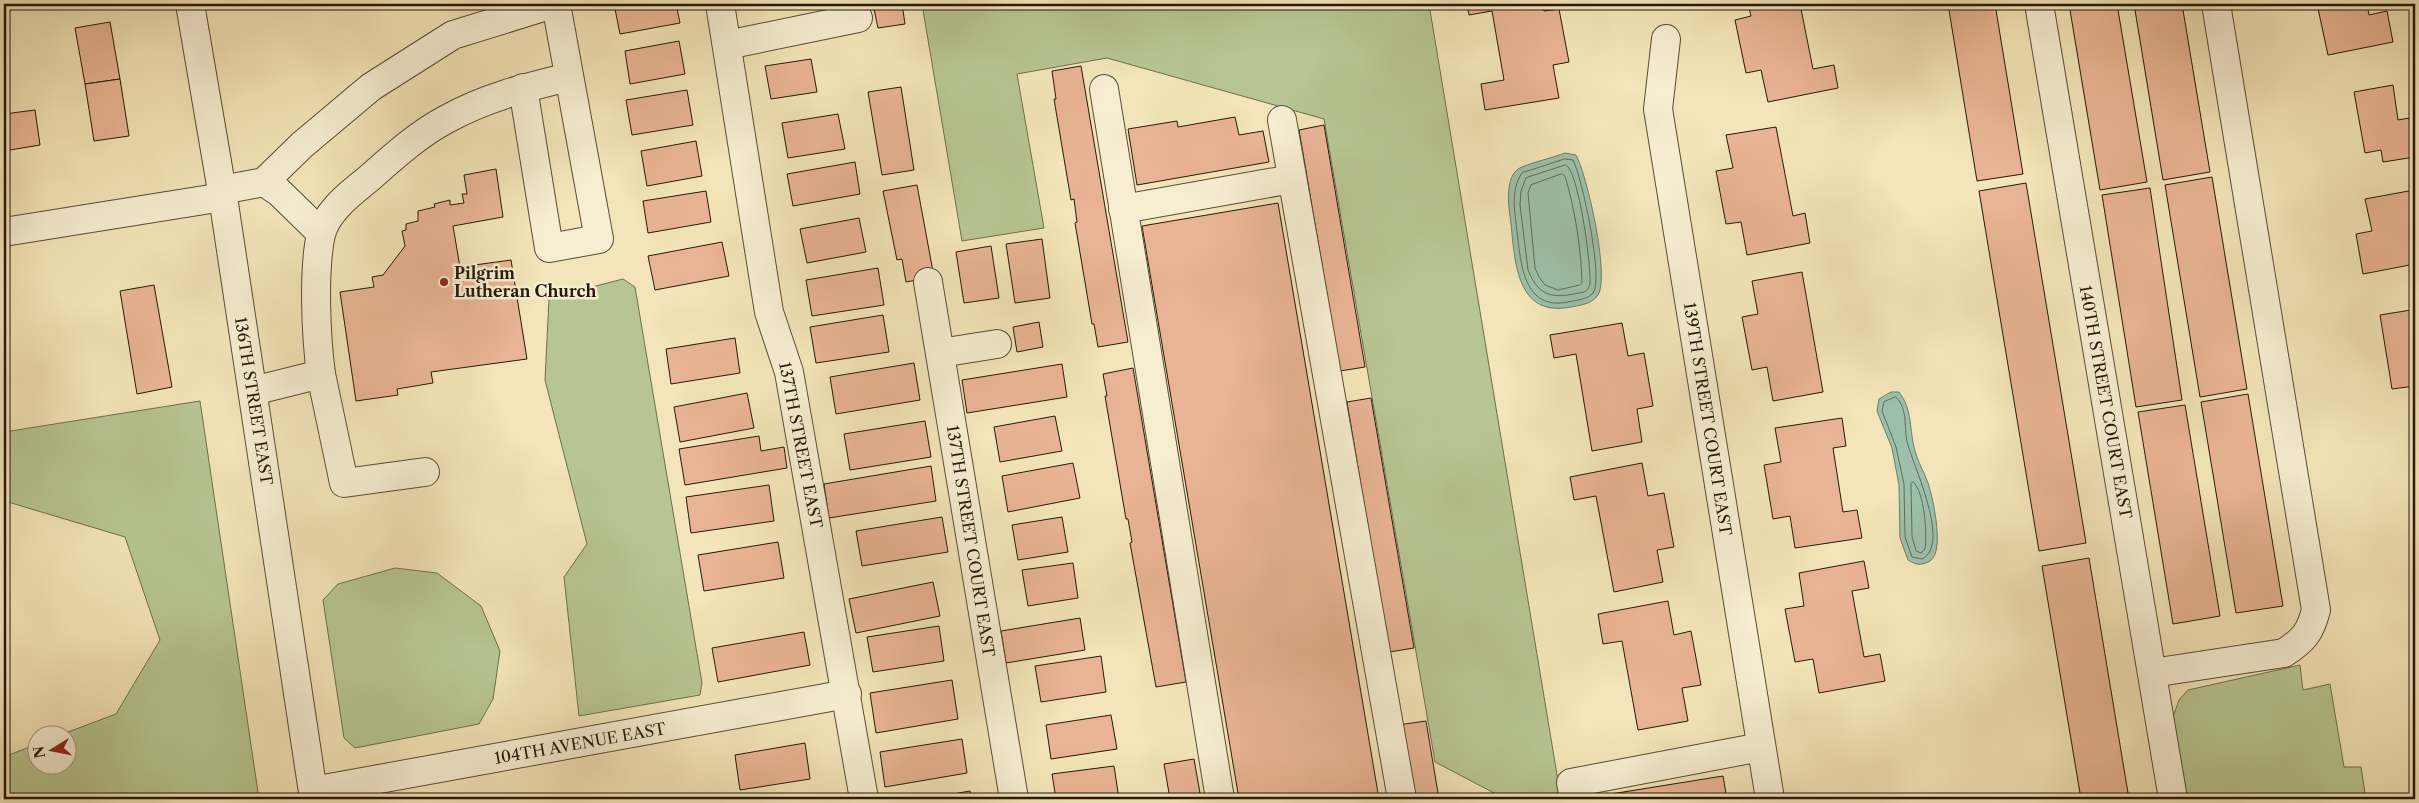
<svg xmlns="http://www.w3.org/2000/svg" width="2419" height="803" viewBox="0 0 2419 803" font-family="'Libre Caslon Text',serif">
  <rect width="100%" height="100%" fill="#f3e5b9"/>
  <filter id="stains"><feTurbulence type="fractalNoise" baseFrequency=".004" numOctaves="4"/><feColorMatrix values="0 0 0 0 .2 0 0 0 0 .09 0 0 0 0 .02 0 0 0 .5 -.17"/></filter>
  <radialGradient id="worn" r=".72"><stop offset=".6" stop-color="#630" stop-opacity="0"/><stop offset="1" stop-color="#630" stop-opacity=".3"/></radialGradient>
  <g fill="#b7c592" stroke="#6e6f4e">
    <polygon points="922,4 1429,4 1561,799 1496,794 1435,762 1324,119 1107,58 1017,74 1044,228 962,241"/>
    <polygon points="623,279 635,287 702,683 700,695 579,716 564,577 587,544 545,380 549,298"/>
    <polygon points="200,401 259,799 4,799 4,757 37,744 38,766 68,766 68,736 60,735 116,714 160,640 125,537 8,502 4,509 4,432"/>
    <polygon points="395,568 437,573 481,606 500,651 493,699 479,724 355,748 344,738 323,600 338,584"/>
    <polygon points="2300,665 2303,690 2330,684 2344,767 2361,767 2366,799 2187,799 2172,720 2179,700 2188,690"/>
  </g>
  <g fill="#9dc0aa" stroke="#6d7d6a">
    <path d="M1565,153L1576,155C1587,175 1610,276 1598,295C1592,304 1581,305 1571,307C1516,318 1515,261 1511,224C1509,209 1504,180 1518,169C1526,164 1555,157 1565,153Z"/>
    <path d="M1891,392H1899C1913,410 1909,430 1915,451C1918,462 1924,472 1928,483C1933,498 1945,552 1930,561C1921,566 1916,565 1908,560L1900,538L1899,485L1892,448L1877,411L1879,399Z"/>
  </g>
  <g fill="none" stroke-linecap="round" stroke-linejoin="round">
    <g stroke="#616c5a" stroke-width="1">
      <path d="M1565,159L1573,160C1582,177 1604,280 1593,293C1587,300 1576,300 1568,302C1523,311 1521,263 1517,232C1515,212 1510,190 1522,173Z"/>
      <path d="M1566,165C1579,172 1591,265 1590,283C1589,288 1588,290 1584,292C1556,298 1540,300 1528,270L1520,205L1521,191L1526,178Z"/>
      <path d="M1562,174L1565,176C1575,210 1581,247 1582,283L1580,285L1558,290L1545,285L1539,277L1535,268L1528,193L1531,185Z"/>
      <path d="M1896,397C1909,410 1903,429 1908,445C1914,467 1951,545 1922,559L1912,557L1905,537L1904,484L1896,447L1882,411L1884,402Z"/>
      <path d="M1913,482C1925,492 1927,534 1925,549L1921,553L1916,551L1912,536L1911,484Z"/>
    </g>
  </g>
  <g fill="#e9b495" stroke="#251909">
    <polygon points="614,4 676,4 680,23 620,34"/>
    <polygon points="873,4 902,4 905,24 878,28"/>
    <polygon points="1467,4 1543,4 1544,11 1559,9 1569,62 1553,65 1559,98 1485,110 1481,84 1504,80 1492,11 1469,15"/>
    <polygon points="1748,4 1800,4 1813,69 1834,65 1838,88 1768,102 1761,70 1746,73 1735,20 1751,16"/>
    <polygon points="1948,4 1995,4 2023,174 1977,181"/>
    <polygon points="2069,4 2117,4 2147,182 2100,190"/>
    <polygon points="2134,4 2182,4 2210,172 2163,180"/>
    <polygon points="2317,4 2367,4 2369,15 2387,11 2393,42 2328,55"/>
    <polygon points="110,22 120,79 85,84 75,28"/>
    <polygon points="679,41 685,74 630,84 625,51"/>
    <polygon points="811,59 817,92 771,99 765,66"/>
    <polygon points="1081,66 1128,342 1098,347 1094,324 1092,324 1075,223 1077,222 1074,199 1071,200 1054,99 1056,99 1052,71"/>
    <polygon points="120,79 129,136 94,141 85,84"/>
    <polygon points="2393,85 2398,120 2409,118 2415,157 2383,162 2381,150 2365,153 2354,92"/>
    <polygon points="901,87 914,170 882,175 868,92"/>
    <polygon points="687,90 693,125 632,135 626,100"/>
    <polygon points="35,110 40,145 4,151 4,114"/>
    <polygon points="838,114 845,149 788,158 782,123"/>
    <polygon points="1235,117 1239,135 1263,131 1269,162 1137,185 1128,129 1177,121 1178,127"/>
    <polygon points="1324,125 1365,367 1340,371 1299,130"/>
    <polygon points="1776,127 1793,216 1805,213 1810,243 1747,255 1741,222 1726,224 1716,171 1733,168 1726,135"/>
    <polygon points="696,141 702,176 647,186 641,151"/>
    <polygon points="855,162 860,194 793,206 787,174"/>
    <polygon points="496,169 503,217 453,226 460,267 511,260 527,359 431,372 433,383 397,389 398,395 356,401 340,292 374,287 372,277 383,275 405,246 402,231 406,230 406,224 418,221 418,211 435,207 434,204 450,200 450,205 464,203 462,194 467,194 464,175"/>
    <polygon points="2212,177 2247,389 2200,397 2165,185"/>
    <polygon points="2026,183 2086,543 2039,551 1979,191"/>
    <polygon points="917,185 934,277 906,282 902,259 897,260 883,191"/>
    <polygon points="2150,188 2182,400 2136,407 2102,195"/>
    <polygon points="2414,190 2415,264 2363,274 2356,234 2372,231 2365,199"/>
    <polygon points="706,191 711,222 648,233 643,201"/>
    <polygon points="1278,203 1379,799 1239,799 1142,226"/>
    <polygon points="859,218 866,252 807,263 800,229"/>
    <polygon points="1042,239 1050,298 1015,303 1006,244"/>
    <polygon points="722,242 729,276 655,290 648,256"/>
    <polygon points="991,246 999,298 964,303 956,252"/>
    <polygon points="878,268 884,305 812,316 806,280"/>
    <polygon points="1802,272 1823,392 1773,401 1767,367 1752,370 1742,317 1758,314 1752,281"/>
    <polygon points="154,285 172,387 137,394 120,291"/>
    <polygon points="2411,310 2415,338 2415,386 2392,389 2380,315"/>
    <polygon points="883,315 889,352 816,363 810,327"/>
    <polygon points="1039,322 1043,347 1017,352 1013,327"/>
    <polygon points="1622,323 1628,356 1644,353 1653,406 1637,409 1642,442 1592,451 1576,354 1554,358 1550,335"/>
    <polygon points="735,338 740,373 671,384 666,349"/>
    <polygon points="914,363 920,400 836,414 830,377"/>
    <polygon points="1062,364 1067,397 967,413 962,380"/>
    <polygon points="1133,368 1186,682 1156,687 1130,543 1132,542 1128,519 1126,519 1105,396 1107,396 1103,374"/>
    <polygon points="747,393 754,428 680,442 674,407"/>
    <polygon points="2248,394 2283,606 2236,613 2201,402"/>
    <polygon points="1371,398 1414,648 1389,652 1347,402"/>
    <polygon points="2185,405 2220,616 2173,624 2138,412"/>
    <polygon points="1055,416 1062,451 1000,462 994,427"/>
    <polygon points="1842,418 1846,446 1833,448 1843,512 1857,510 1862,538 1795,548 1790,516 1773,519 1764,465 1781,462 1775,428"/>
    <polygon points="925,421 931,457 850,470 844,434"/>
    <polygon points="759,436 761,451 784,447 787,468 685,485 679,449"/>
    <polygon points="1073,463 1080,498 1008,512 1002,476"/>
    <polygon points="1642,463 1648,496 1664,493 1674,547 1657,550 1663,582 1614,592 1596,496 1574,500 1570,477"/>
    <polygon points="931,466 936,501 829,518 824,484"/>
    <polygon points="769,485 774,521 691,533 686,497"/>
    <polygon points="942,517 948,552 862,566 856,531"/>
    <polygon points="1062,517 1068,552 1018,560 1012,525"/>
    <polygon points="778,542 784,578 704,591 698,555"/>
    <polygon points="2089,558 2129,799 2081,799 2042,566"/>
    <polygon points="1864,561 1869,588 1852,591 1864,657 1880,654 1885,681 1819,693 1813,659 1795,662 1785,609 1804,606 1799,573"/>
    <polygon points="1073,563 1078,598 1028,606 1022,570"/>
    <polygon points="933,582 940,616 856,633 849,599"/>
    <polygon points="1668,601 1674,635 1691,631 1701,685 1682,688 1688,721 1638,730 1622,641 1603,644 1598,614"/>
    <polygon points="1080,618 1085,650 1006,663 1001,631"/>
    <polygon points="939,626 944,661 873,672 867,637"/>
    <polygon points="804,632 810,665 718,682 712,648"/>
    <polygon points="1101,656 1106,692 1041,702 1035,666"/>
    <polygon points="952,680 958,719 876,733 870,693"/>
    <polygon points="1111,715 1117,749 1051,759 1046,725"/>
    <polygon points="1426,721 1439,799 1410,799 1398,725"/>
    <polygon points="962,739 967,773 885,787 880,752"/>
    <polygon points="805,743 810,779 740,790 735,755"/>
    <polygon points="1194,759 1201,799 1170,799 1164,764"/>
    <polygon points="1114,766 1119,799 1056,799 1052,774"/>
    <polygon points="1723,776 1727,799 1586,798"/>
    <polygon points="970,791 972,799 924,799"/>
  </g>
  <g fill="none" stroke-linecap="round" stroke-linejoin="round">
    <defs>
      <g id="minor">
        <polyline points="190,4 223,197 314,799"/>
        <polyline points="720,4 769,312 789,372 864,799"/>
        <polyline points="2039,4 2173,799"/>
        <polyline points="1666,39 1658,109 1770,799"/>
        <polyline points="727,45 858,18"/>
        <polyline points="523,88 549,248 599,239 556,4"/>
        <polyline points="1104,89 1220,799"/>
        <polyline points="1282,120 1402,799"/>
        <polyline points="264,182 279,192 321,233"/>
        <polyline points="222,190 264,182 302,145 371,87 453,35 553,4"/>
        <polyline points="1123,209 1292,179"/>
        <polyline points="4,232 223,197"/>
        <polyline points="928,282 1014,799"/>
        <polyline points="940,353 997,344"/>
        <polyline points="321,374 344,483 425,472"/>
        <path d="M253,391L321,374C316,337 313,270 321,234C327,211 350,194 367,180C391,159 417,135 445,120C484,98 527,87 569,77"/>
        <path d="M2152,673L2284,653C2304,640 2310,633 2316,610L2216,4"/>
        <polyline points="313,791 847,694"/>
        <polyline points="1574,799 1571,783 1761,747"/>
      </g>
    </defs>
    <use href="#minor" stroke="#584c35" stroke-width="30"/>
    <use href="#minor" stroke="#f7eed2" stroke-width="28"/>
  </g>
  <circle fill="#8f2418" stroke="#f7eed2" stroke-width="2" cx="444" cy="282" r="5"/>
  <g text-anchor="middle" stroke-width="5" stroke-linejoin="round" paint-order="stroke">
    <g font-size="16" font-weight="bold" fill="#251909" stroke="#f7eed2" text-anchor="start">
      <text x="454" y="279">Pilgrim<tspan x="454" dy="18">Lutheran Church</tspan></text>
    </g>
    <g font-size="16" fill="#251909" stroke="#f7eed2">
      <text transform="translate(254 401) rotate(81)" y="6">136TH STREET EAST</text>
      <text transform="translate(2106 402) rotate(80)" y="6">140TH STREET COURT EAST</text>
      <text transform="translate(1708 419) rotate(81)" y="6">139TH STREET COURT EAST</text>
      <text transform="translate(801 445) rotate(79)" y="6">137TH STREET EAST</text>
      <text transform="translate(971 541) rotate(81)" y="6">137TH STREET COURT EAST</text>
      <text transform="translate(580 743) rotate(-10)" y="6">104TH AVENUE EAST</text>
    </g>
  </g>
  <rect width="2419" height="803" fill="none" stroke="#f3e5b9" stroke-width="20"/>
  <rect x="5" y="5" width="2409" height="793" fill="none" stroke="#251909" stroke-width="2.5"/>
  <rect x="10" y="10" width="2399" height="783" fill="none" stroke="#251909"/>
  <g transform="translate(52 750) rotate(260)"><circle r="24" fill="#f7eed2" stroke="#a39982"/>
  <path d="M0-4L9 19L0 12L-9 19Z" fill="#8f2418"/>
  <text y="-8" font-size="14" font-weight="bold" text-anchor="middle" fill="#251909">N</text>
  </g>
  <rect width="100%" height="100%" filter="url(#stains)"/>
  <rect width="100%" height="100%" fill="url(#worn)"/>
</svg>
